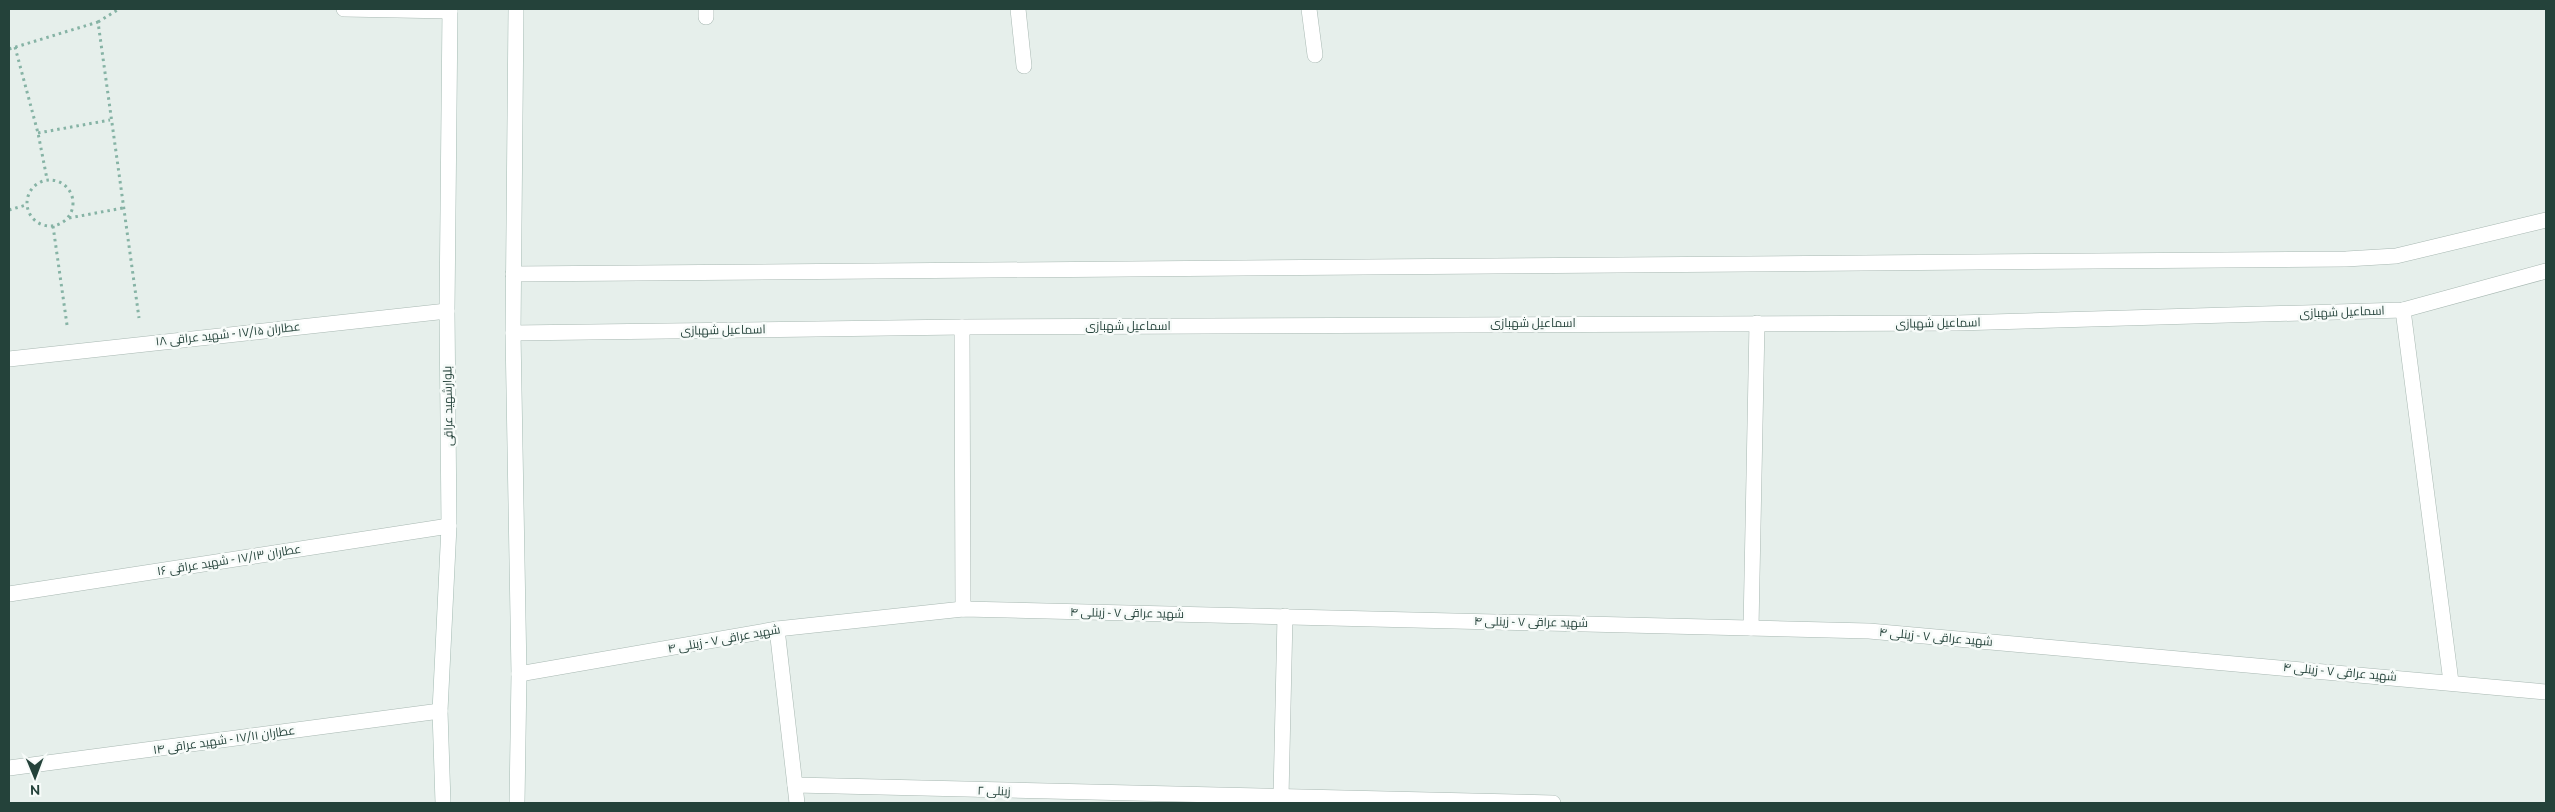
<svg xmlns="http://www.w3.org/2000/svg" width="2555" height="812" viewBox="0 0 2555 812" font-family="Ubuntu,Cairo,sans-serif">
  <rect width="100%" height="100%" fill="#e6efeb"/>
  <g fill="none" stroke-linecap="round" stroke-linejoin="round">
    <defs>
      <polyline id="service" points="344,9 450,11"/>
      <g id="minor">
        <polyline points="1018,9 1024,66"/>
        <polyline points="1309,9 1315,55"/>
        <polyline points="706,17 706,9"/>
        <polyline points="2403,310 2451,682"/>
        <polyline points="962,327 963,609"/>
        <polyline points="9,359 447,311"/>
        <polyline points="9,594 449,526"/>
        <polyline points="1751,628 1757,323"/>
        <polyline points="777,629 797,803"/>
        <polyline points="519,674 777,629 963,609 1869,631 2546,692"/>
        <polyline points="9,768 440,711"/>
        <polyline points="795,785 1553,803"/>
        <polyline points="1281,797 1285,616"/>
      </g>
      <g id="tertiary">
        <polyline points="513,274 2346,259 2396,256 2546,220"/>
        <polyline points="513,333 962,327 1957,323 2403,310 2546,271"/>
      </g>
      <g id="secondary">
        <polyline points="516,9 513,333 519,674 517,803"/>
        <polyline points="443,803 440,711 449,526 447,311 450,9"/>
      </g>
    </defs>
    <use href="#service" stroke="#a8b8b2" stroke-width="16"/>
    <use href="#minor" stroke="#a8b8b2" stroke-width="16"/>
    <use href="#tertiary" stroke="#a8b8b2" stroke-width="16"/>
    <use href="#secondary" stroke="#a4bbb3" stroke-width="16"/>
    <g stroke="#86b3a5" stroke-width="3" stroke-dasharray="2.5 4" stroke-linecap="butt">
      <polyline points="98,22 119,9"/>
      <polyline points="15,47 38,133 47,179"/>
      <polyline points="9,49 98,22 139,318"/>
      <polyline points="38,133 110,120"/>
      <circle cx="50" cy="203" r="23"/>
      <polyline points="9,210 26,205"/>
      <polyline points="69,218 123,208"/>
      <polyline points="53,226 67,325"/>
    </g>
    <use href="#service" stroke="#fff" stroke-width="15"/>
    <use href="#minor" stroke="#fff" stroke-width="15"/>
    <use href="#tertiary" stroke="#fff" stroke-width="15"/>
    <use href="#secondary" stroke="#fff" stroke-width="15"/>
  </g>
  <g text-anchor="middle" stroke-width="5" stroke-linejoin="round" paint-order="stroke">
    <g font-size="12" fill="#24423a" stroke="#f7fbf9">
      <text transform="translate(2342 312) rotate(-2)" y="4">اسماعیل شهبازی</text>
      <text x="1533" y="327">اسماعیل شهبازی</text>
      <text transform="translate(1938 323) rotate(-1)" y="4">اسماعیل شهبازی</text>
      <text x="1128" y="330">اسماعیل شهبازی</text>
      <text transform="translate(723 330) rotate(-1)" y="4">اسماعیل شهبازی</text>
      <text transform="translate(228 334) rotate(-6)" y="4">عطاران ۱۷/۱۵ - شهید عراقی ۱۸</text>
      <text transform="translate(448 406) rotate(-91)" y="4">بلوارشهید عراقی</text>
      <text transform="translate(229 560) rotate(-9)" y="4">عطاران ۱۷/۱۳ - شهید عراقی ۱۶</text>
      <text transform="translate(1127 613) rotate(1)" y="4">شهید عراقی ۷ - زینلی ۴</text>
      <text transform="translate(1531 622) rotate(1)" y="4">شهید عراقی ۷ - زینلی ۴</text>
      <text transform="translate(1936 637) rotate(5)" y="4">شهید عراقی ۷ - زینلی ۴</text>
      <text transform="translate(724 639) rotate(-10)" y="4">شهید عراقی ۷ - زینلی ۴</text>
      <text transform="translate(2340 672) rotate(5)" y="4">شهید عراقی ۷ - زینلی ۴</text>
      <text transform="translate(224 740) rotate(-8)" y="4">عطاران ۱۷/۱۱ - شهید عراقی ۱۴</text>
      <text transform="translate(994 791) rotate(2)" y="4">زینلی ۲</text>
    </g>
  </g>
  <rect width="2555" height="812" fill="none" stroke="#24423a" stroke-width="20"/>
  <g transform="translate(35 777) rotate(179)" stroke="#f7fbf9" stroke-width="4" paint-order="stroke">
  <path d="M0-4L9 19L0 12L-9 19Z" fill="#24423a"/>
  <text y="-8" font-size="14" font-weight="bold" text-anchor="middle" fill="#24423a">N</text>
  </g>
</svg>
